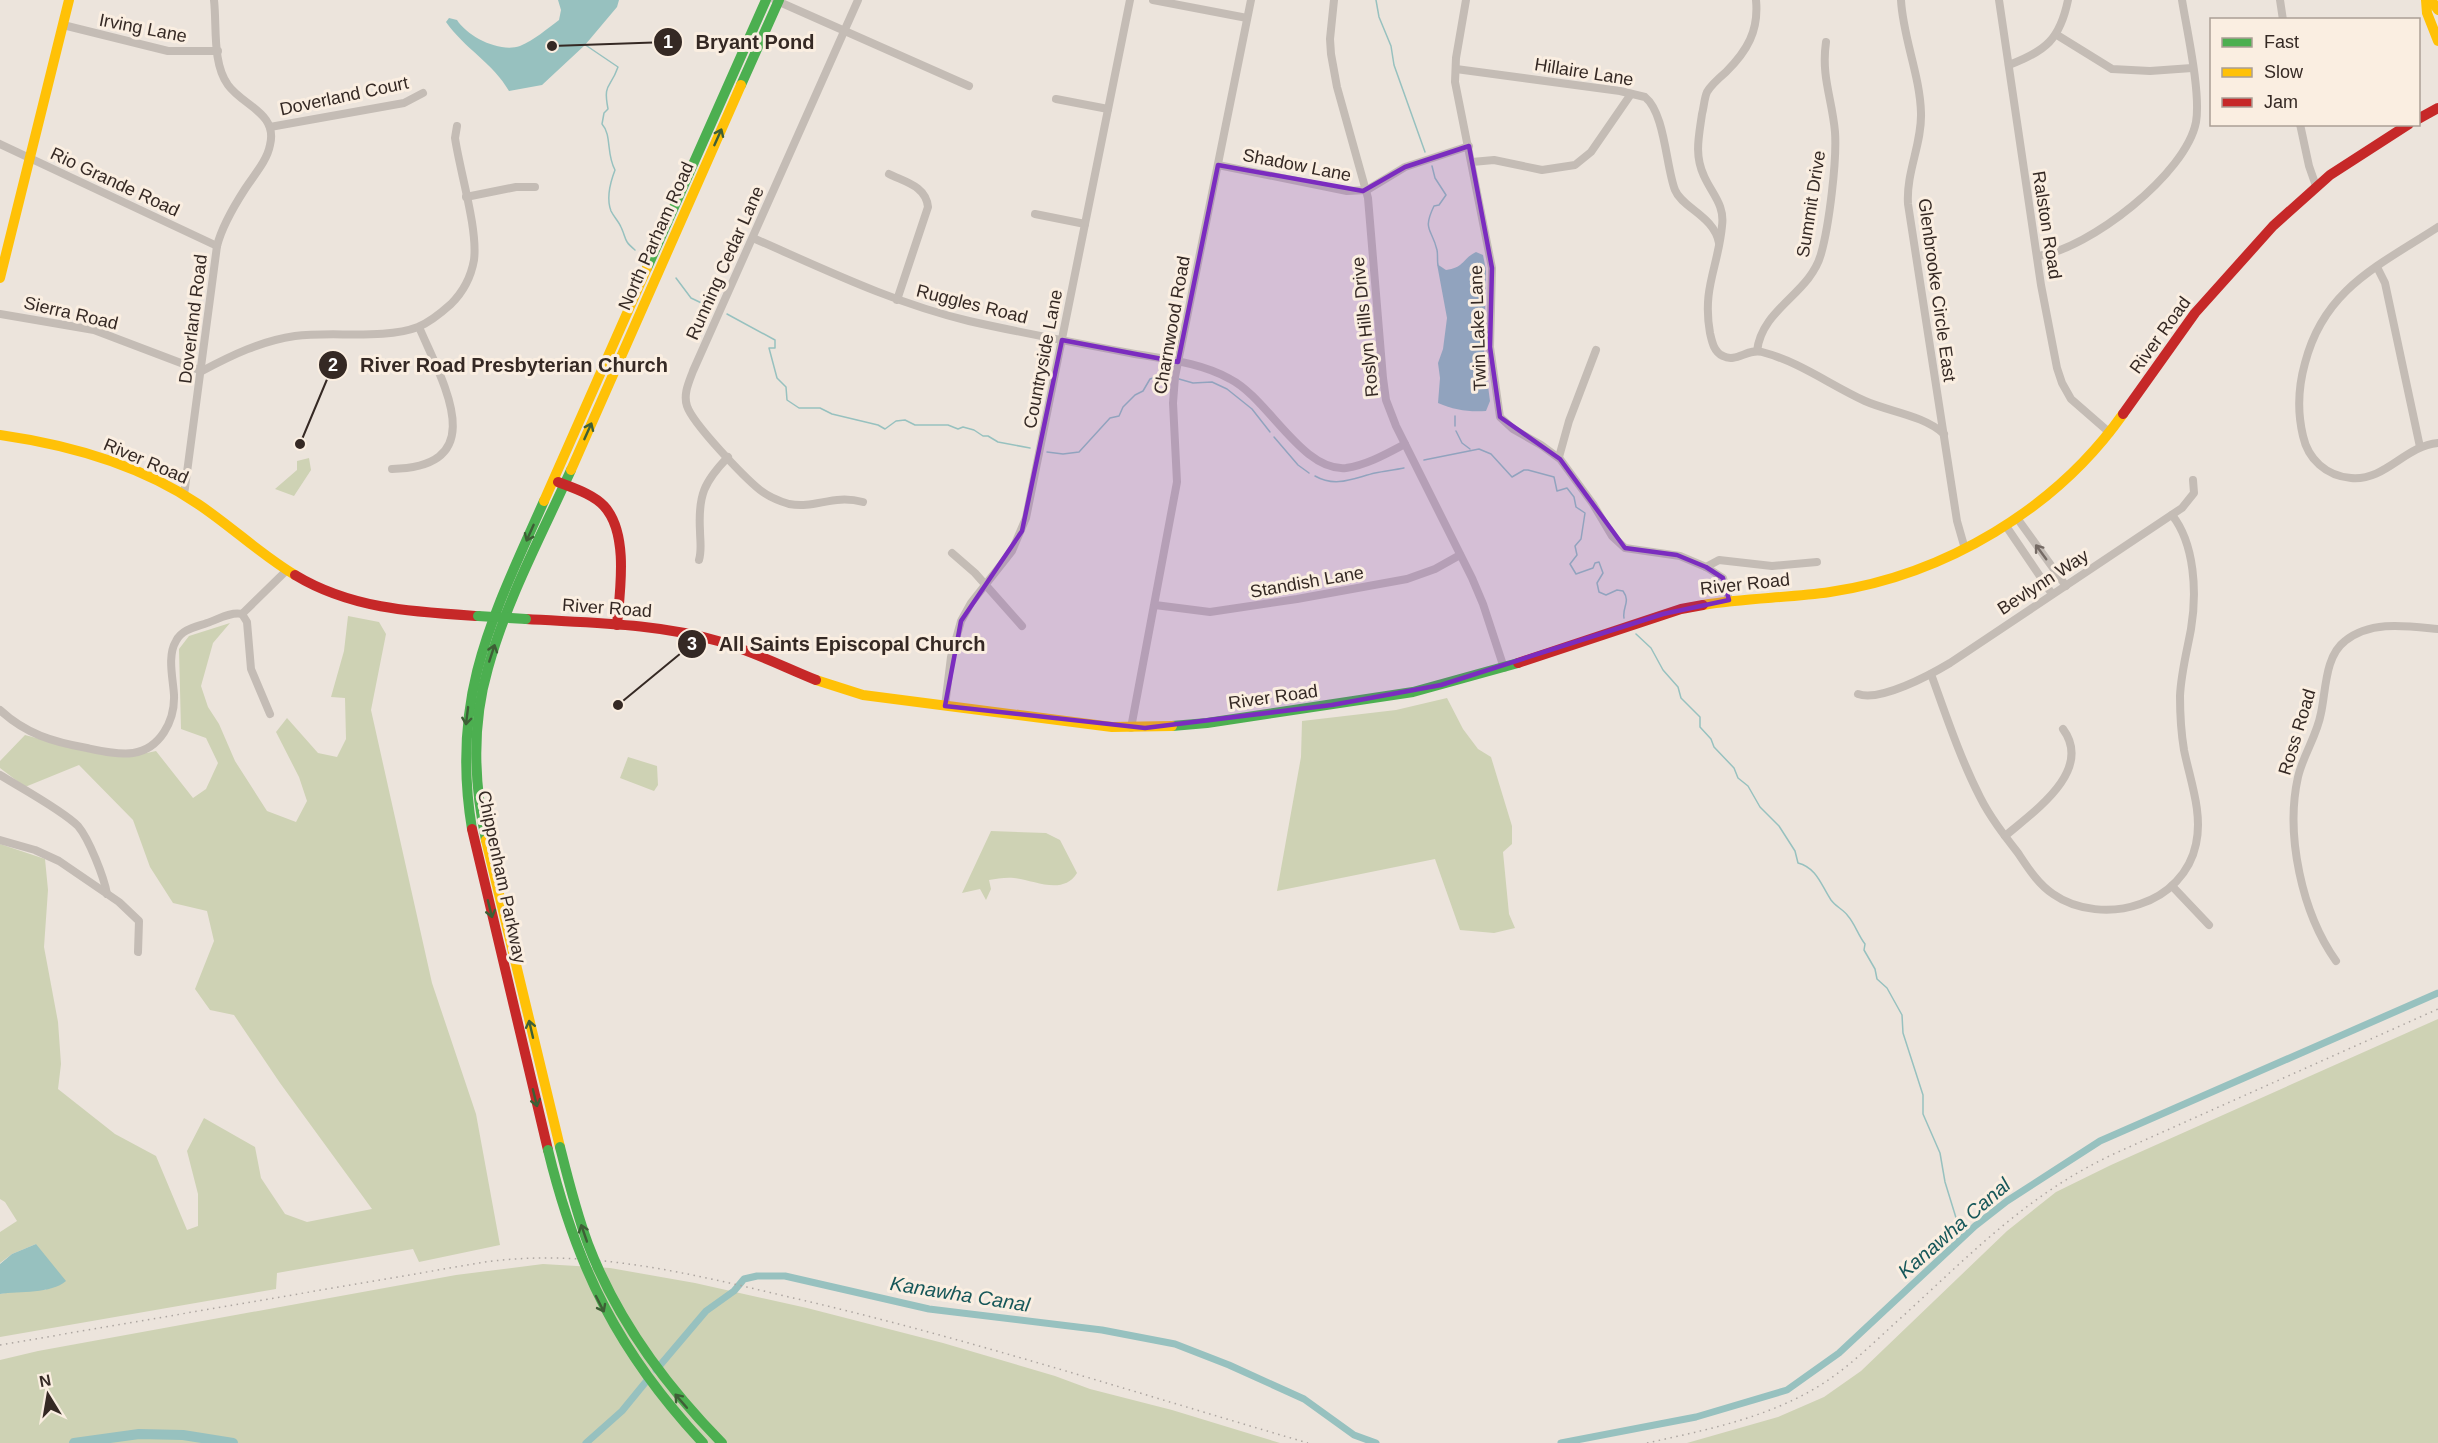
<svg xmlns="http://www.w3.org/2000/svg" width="2438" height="1443" viewBox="0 0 2438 1443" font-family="Arial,sans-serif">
  <rect width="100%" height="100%" fill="#ece4dc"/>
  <g fill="#ced2b4">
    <polygon points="309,458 311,470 294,496 275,489 297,470 297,461"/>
    <path d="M348,616L379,622L386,634L371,710L432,983L476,1114L500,1245L419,1262L413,1249L277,1273L276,1289L0,1337V1294L22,1290H46L36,1244L12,1254L0,1263V1232L17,1221L5,1202L0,1199V844L45,859L48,890L44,947L58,1022L61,1064L58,1089L115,1134L156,1156L187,1230L198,1226V1194L187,1151L204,1118L255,1147L261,1178L285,1214L307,1222L372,1209L280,1083L234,1015L210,1010L195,989L214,941L207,911L173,903L150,867L133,820L79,765L25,787L0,768V761L25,735C68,746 111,762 156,751L193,798L206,789L218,763L206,738L181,729L179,649L189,636L230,623L213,643L201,686L208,707L219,724L235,761L267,811L296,822L307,801L299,777L276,732L287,718L318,753L337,757L346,739L345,698L331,697L344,651Z"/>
    <polygon points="1447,698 1463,729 1478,749 1491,757 1512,826 1512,844 1503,852 1509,914 1515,928 1494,933 1460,930 1435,859 1277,891 1301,757 1302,721 1396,710"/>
    <polygon points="628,757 657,766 658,785 654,791 620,778"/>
    <path d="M991,831L1046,833L1060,840L1077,873C1063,896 1034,880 1014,878C1005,877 997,879 989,880L991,889L986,900L980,889L962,893Z"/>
    <polygon points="2438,1019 2438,1443 1687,1443 1778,1417 1824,1397 1861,1371 2007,1231 2056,1192 2111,1165"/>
    <polygon points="543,1264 610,1268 695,1283 807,1308 943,1343 1055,1376 1090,1389 1172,1410 1280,1443 0,1443 0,1360 38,1351 456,1275"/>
  </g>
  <g fill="#97c1bf">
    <path d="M558,0H619L617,7L585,45L542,85L509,91C493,63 464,48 446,22L449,18L457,20C468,37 500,53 520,46C534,40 547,29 559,20L561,10Z"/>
    <path d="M1476,252L1483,255L1486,270L1484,356L1490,401L1486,411C1468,412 1454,410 1438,403L1440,378L1438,363L1443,349L1447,318L1437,264L1446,270C1464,268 1463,258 1476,252Z"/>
    <path d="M36,1244L66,1281C51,1294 20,1291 0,1294V1264L12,1254Z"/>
  </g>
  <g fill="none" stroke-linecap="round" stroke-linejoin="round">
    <g stroke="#97c1bf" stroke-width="1.5">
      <polyline points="1376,0 1379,17 1391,46 1394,65 1425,152"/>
      <path d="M584,44L618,67C610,90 603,82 608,109L604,113L602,124C612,135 606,154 615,170C610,183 606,198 611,211C614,217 619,222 621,227C627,240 623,240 635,250"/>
      <path d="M1432,166L1435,178L1446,195L1439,205L1434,206C1422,231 1432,228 1437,250C1438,254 1437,261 1438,265"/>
      <polyline points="676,278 691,298 712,308"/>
      <polyline points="727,314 775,340 775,348 769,348 777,378 786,387 787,400 799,408 820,408 832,414 878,425 885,429 896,421 905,420 915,425 948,425 958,429 963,427 974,430 983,436 988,436 998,442 1030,448"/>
      <polyline points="1179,379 1193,383 1212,382 1227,389 1252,409 1270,432"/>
      <polyline points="1455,416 1455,426"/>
      <polyline points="1456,431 1462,443 1470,449"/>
      <polyline points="1274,437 1298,465 1309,473"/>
      <polyline points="1047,452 1063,454 1079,452 1110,418 1119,416 1123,407 1135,395 1143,391 1150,379 1164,374 1169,377"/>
      <path d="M1424,460L1479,449L1491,454L1512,477L1524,470H1528L1554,477L1557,491L1567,488L1574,497L1576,507L1585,513L1581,539L1575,546L1577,555L1570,564L1576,574L1593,568L1595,563L1599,562L1603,573L1597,583L1599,592L1606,595L1617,590L1623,591C1631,602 1622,607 1624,618"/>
      <path d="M1315,476C1336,488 1354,478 1375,473C1385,471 1394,470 1404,468"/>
      <path d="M1636,634L1651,648L1663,670L1678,687L1681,698L1700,717V727L1711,739L1714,747L1734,768L1738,778L1748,786L1760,807L1779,826L1795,851L1798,863C1817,868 1821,885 1831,900C1836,907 1843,909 1848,916C1855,924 1858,935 1865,944L1864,950L1875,969L1877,979L1887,988L1902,1015L1903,1033L1923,1095V1114L1940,1153L1945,1182L1957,1221L1960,1227L1975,1226"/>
    </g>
    <g stroke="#97c1bf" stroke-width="7">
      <polyline points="656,1370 706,1311 734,1291 744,1279 757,1276 785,1276 929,1309 1102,1330 1175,1344 1229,1365 1304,1399 1354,1435 1376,1443"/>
      <polyline points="586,1443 622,1411 649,1378"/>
      <polyline points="1561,1443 1696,1417 1787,1390 1839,1353 1975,1226 2007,1201 2100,1141 2438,993"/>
    </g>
    <polyline stroke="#97c1bf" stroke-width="10" points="74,1443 139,1434 183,1435 233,1443"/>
    <g stroke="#c4bcb5" stroke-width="8">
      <polyline points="775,0 969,86"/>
      <path d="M858,0L693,371C689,382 683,394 687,406C693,424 744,477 760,490C769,497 779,501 789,504C816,509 832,494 863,502"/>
      <polyline points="1153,0 1247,18"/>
      <polyline points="1334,0 1330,39 1331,54 1337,87 1368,198 1383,378 1386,400 1396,426 1472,578 1483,604 1504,668"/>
      <polyline points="1466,0 1456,58 1455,82 1492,268 1490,347 1500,417 1513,429 1541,445 1560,459 1593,504 1612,536 1625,548 1680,556 1706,567 1723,578 1729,600"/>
      <path d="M1756,0C1759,31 1747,51 1726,72C1719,78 1711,85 1707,92C1704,99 1704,107 1702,114C1699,136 1694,155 1704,176C1712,194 1725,205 1722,226C1718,268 1702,288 1710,333C1712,342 1714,352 1723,356C1736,363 1748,348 1762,352C1800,362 1830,385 1865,401C1890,412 1923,415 1944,434"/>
      <path d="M1901,0C1903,38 1920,75 1921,113C1922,144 1906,172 1908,204L1957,521L1965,549"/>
      <polyline points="1999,0 2041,285 2057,368 2062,383 2071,399 2110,433"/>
      <polyline points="2280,0 2283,20"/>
      <polyline points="63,25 168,51 218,51"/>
      <polyline points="2057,35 2112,69 2150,71 2192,68"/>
      <path d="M2009,65C2046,51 2060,39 2068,0"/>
      <path d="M1456,69L1620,91L1645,97C1665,113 1666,167 1675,190C1682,208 1714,216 1719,243"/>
      <polyline points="1056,99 1108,109"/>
      <polyline points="2300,124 2309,166 2316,186"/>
      <polyline points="270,127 404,103 423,93"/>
      <polyline points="0,144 217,246"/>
      <polyline points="1472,162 1494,160 1542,170 1575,165 1591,152 1631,94"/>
      <polyline points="1218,165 1347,191 1367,190 1405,167 1469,146"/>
      <path d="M889,174C905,182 926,186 928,207L897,300"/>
      <polyline points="466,197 516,187 535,187"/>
      <polyline points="1035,214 1085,224"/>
      <path d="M2438,227C2378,266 2324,289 2305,363C2298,388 2297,411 2303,436C2308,459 2326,476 2351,478C2386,481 2404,446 2438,443"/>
      <path d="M753,238C824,269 893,303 969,321C1022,333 1076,343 1130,353C1163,359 1200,362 1230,379C1268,398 1302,472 1346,468C1367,465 1386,454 1405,444"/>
      <path d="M2038,256C2089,249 2186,174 2196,122C2201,93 2187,31 2182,0"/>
      <polyline points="2377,267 2385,283 2420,447"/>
      <path d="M0,314L94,330L202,371C232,355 261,341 295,336C332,331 384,340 418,327C430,322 441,313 451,304C463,292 471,277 474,260C478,229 460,172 455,138L457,126"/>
      <path d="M1757,351C1762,308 1810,294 1821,254C1829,226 1837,161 1835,132C1832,98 1821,77 1826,42"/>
      <polyline points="1559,457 1569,421 1596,350"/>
      <path d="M392,469C494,467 442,381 419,327"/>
      <path d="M184,495L217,246C222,226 234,206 245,189C254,175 267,161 270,145C278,113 243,106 228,85C212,63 217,26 214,0"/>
      <polyline points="2017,518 2066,586"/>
      <polyline points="2006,526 2052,594"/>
      <polyline points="952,553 975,573 1022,626"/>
      <path d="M699,560C702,550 700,540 700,531C698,495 704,482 728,457"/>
      <polyline points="1706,567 1719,560 1772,566 1817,562"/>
      <polyline points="1155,605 1210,612 1297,599 1407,579 1435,569 1460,555"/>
      <polyline points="242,614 247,622 251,669 270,714"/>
      <path d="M1931,674C1946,715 1960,758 1980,797C1990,817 2004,835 2018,853C2028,868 2038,884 2053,894C2077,911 2112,914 2140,904C2168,895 2190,873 2196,844C2203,813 2190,780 2184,750C2181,732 2180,714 2180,696C2181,673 2187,651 2191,629C2197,593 2195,544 2172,515"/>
      <path d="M1858,694C1880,702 1930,675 1950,663L2182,508L2194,493L2193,480"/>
      <polyline points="945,706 951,657 961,621 971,603 1012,551 1026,518 1130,0"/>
      <path d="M0,710C26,734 53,742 87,748C101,751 118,755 133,753C160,749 175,721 174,695C173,678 167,656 176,641C182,629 196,627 207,623C217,620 231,611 242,614L287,570"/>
      <polyline points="1131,728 1177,482 1173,403 1175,377 1251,0"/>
      <path d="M0,775C21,788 62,810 78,826C89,839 104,877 107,894"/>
      <path d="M2005,836C2033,812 2094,771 2063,729"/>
      <polyline points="0,840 35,850 59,861 119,902 139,921 138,952"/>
      <polyline points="2172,886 2209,925"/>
      <path d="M2336,961C2302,913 2285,835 2298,777C2303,755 2317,736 2321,713C2326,690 2325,656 2345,641C2371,620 2407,626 2438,629"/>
    </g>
    <g stroke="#4caf50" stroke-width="10">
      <polyline points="741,85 779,0"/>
      <polyline points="647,268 766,0"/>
      <polyline points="1172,726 1207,723 1413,692 1518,663"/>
      <path d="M472,829C450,697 492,618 544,501"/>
      <path d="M486,840C474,784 472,723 488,668C507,599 542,534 571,470"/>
    </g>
    <g stroke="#ffc107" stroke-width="10">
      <polyline points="2426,0 2427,13 2438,41"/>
      <polyline points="2431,0 2438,10"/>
      <polyline points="0,278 69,0"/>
      <path d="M0,435C70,445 139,464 198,504C231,526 260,554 295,575"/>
      <polyline points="571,470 741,85"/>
      <polyline points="544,501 647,268"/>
      <path d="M1703,605C1745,598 1788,598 1830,592C1945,575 2056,509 2123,414"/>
      <polyline points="816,680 863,695 1112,727 1172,726"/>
      <polyline points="486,840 560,1147"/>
    </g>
    <g stroke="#c62828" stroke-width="10">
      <polyline points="2418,119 2438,108"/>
      <polyline points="2123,414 2195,313 2273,226 2330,175 2409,124"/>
      <path d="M558,482C573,488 593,494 604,506C629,533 620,591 617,625"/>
      <path d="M295,575C351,609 414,612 478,616"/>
      <path d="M526,619C590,623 656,623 718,641C752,651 784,667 816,680"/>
      <polyline points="1518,663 1681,609 1703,605"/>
      <polyline points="472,829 548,1150"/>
    </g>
    <g stroke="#aca5a0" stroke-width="1.5" stroke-dasharray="1.5 4.5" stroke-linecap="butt">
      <path d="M0,1345L485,1262C588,1248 688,1273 789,1297C964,1337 1136,1393 1308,1443"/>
      <path d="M1647,1443C1706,1430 1767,1418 1819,1386C1850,1367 1876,1340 1903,1316C1973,1252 2030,1192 2118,1152L2438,1009"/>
    </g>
    <g stroke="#4caf50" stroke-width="10">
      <polyline points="478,616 526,619"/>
      <path d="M560,1147C568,1179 576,1212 588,1244C617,1320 665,1385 722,1443"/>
      <path d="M548,1150C577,1269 619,1353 703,1443"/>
    </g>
  </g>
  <defs><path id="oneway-shaft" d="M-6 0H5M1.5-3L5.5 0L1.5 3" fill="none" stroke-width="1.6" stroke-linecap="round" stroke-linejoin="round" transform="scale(1.5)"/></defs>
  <g stroke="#3e5f36">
    <use href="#oneway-shaft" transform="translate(718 137) rotate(-66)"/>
    <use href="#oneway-shaft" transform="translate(588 431) rotate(-66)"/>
    <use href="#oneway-shaft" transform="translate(530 533) rotate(114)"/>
    <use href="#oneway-shaft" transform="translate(492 653) rotate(-72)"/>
    <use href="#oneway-shaft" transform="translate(467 716) rotate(97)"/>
    <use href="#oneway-shaft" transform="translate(490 909) rotate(76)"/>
    <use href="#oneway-shaft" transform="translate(531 1029) rotate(-103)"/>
    <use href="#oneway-shaft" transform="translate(535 1098) rotate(76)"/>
    <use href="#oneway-shaft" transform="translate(584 1233) rotate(-109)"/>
    <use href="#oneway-shaft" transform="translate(600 1304) rotate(63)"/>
    <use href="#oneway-shaft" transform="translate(681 1401) rotate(-131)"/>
  </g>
  <use stroke="#756b65" href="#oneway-shaft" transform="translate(2041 552) rotate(-126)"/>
  <path fill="#7b2cbf" fill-opacity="0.2" stroke="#7b2cbf" stroke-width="4.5" stroke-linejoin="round" d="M1469,146L1492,268L1490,347L1500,417L1560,459L1625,548L1677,555L1706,567L1723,578L1729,600L1663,614L1441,685L1332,705L1145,728L945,706L961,621L1022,531L1062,340L1178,362L1218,165L1363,191L1405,167Z"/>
  <g text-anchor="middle" stroke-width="6" stroke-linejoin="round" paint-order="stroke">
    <g font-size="18" fill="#352924" stroke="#faeee1">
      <text transform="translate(143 28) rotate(11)" y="6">Irving Lane</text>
      <text transform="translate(1584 72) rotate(9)" y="6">Hillaire Lane</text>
      <text transform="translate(344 96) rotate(-12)" y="6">Doverland Court</text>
      <text transform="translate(1297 165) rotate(11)" y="6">Shadow Lane</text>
      <text transform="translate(115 182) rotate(25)" y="6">Rio Grande Road</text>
      <text transform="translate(1811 204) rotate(-81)" y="6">Summit Drive</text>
      <text transform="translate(2047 225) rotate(81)" y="6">Ralston Road</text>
      <text transform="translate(656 236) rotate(-66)" y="6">North Parham Road</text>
      <text transform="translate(725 263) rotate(-66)" y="6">Running Cedar Lane</text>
      <text transform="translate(1937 290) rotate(82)" y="6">Glenbrooke Circle East</text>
      <text transform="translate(972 304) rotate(14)" y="6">Ruggles Road</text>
      <text transform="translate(71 313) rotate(13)" y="6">Sierra Road</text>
      <text transform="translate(193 319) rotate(-83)" y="6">Doverland Road</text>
      <text transform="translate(1172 325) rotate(-80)" y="6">Charnwood Road</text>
      <text transform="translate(1365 327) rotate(-96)" y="6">Roslyn Hills Drive</text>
      <text transform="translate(1478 328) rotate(-92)" y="6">Twin Lake Lane</text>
      <text transform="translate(2160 335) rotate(-54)" y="6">River Road</text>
      <text transform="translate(1043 359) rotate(-79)" y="6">Countryside Lane</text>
      <text transform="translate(146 461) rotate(23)" y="6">River Road</text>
      <text transform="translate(1307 582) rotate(-10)" y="6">Standish Lane</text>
      <text transform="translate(2043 582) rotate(-33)" y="6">Bevlynn Way</text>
      <text transform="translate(1745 584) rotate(-6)" y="6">River Road</text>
      <text transform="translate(607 608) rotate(4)" y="6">River Road</text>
      <text transform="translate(1273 697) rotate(-8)" y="6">River Road</text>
      <text transform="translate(2297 732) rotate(-73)" y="6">Ross Road</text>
      <text transform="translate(502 877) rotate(78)" y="6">Chippenham Parkway</text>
    </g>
    <g font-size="20" font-style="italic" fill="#165759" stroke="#faeee1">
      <text transform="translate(1954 1228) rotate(-41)" y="7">Kanawha Canal</text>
      <text transform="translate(960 1294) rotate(9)" y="7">Kanawha Canal</text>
    </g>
  </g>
  <path fill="none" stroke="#352924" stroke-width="2" d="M552 46L668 42M300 444L333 365M618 705L692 644"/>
  <g fill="#352924" stroke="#faeee1" stroke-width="2">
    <circle cx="552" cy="46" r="6"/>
    <circle cx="300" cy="444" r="6"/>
    <circle cx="618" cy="705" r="6"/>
    <circle cx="668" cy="42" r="15"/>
    <circle cx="333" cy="365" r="15"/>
    <circle cx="692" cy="644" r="15"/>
  </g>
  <g font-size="18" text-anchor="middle" font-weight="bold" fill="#fff">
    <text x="668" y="48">1</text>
    <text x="333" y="371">2</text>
    <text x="692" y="650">3</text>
  </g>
  <g font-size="20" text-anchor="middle" font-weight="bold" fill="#352924" stroke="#faeee1" stroke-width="6" stroke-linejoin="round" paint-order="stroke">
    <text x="755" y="49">Bryant Pond</text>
    <text x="514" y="372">River Road Presbyterian Church</text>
    <text x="852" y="651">All Saints Episcopal Church</text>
  </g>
  <rect x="2210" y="18" width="210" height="108" fill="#faeee1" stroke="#ab9f95" stroke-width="1.5"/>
  <rect x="2222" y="38" width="30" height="9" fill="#4caf50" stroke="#ab9f95" stroke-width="1.5"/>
  <text x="2264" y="48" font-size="18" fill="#352924">Fast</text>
  <rect x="2222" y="68" width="30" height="9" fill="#ffc107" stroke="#ab9f95" stroke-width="1.5"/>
  <text x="2264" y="78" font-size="18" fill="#352924">Slow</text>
  <rect x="2222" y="98" width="30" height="9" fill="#c62828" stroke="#ab9f95" stroke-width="1.5"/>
  <text x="2264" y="108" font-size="18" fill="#352924">Jam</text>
  <g transform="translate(48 1395) rotate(349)" stroke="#faeee1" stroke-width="4.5" paint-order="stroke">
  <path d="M0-4.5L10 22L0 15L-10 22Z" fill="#352924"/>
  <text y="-9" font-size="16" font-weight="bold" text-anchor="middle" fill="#352924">N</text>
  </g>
</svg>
